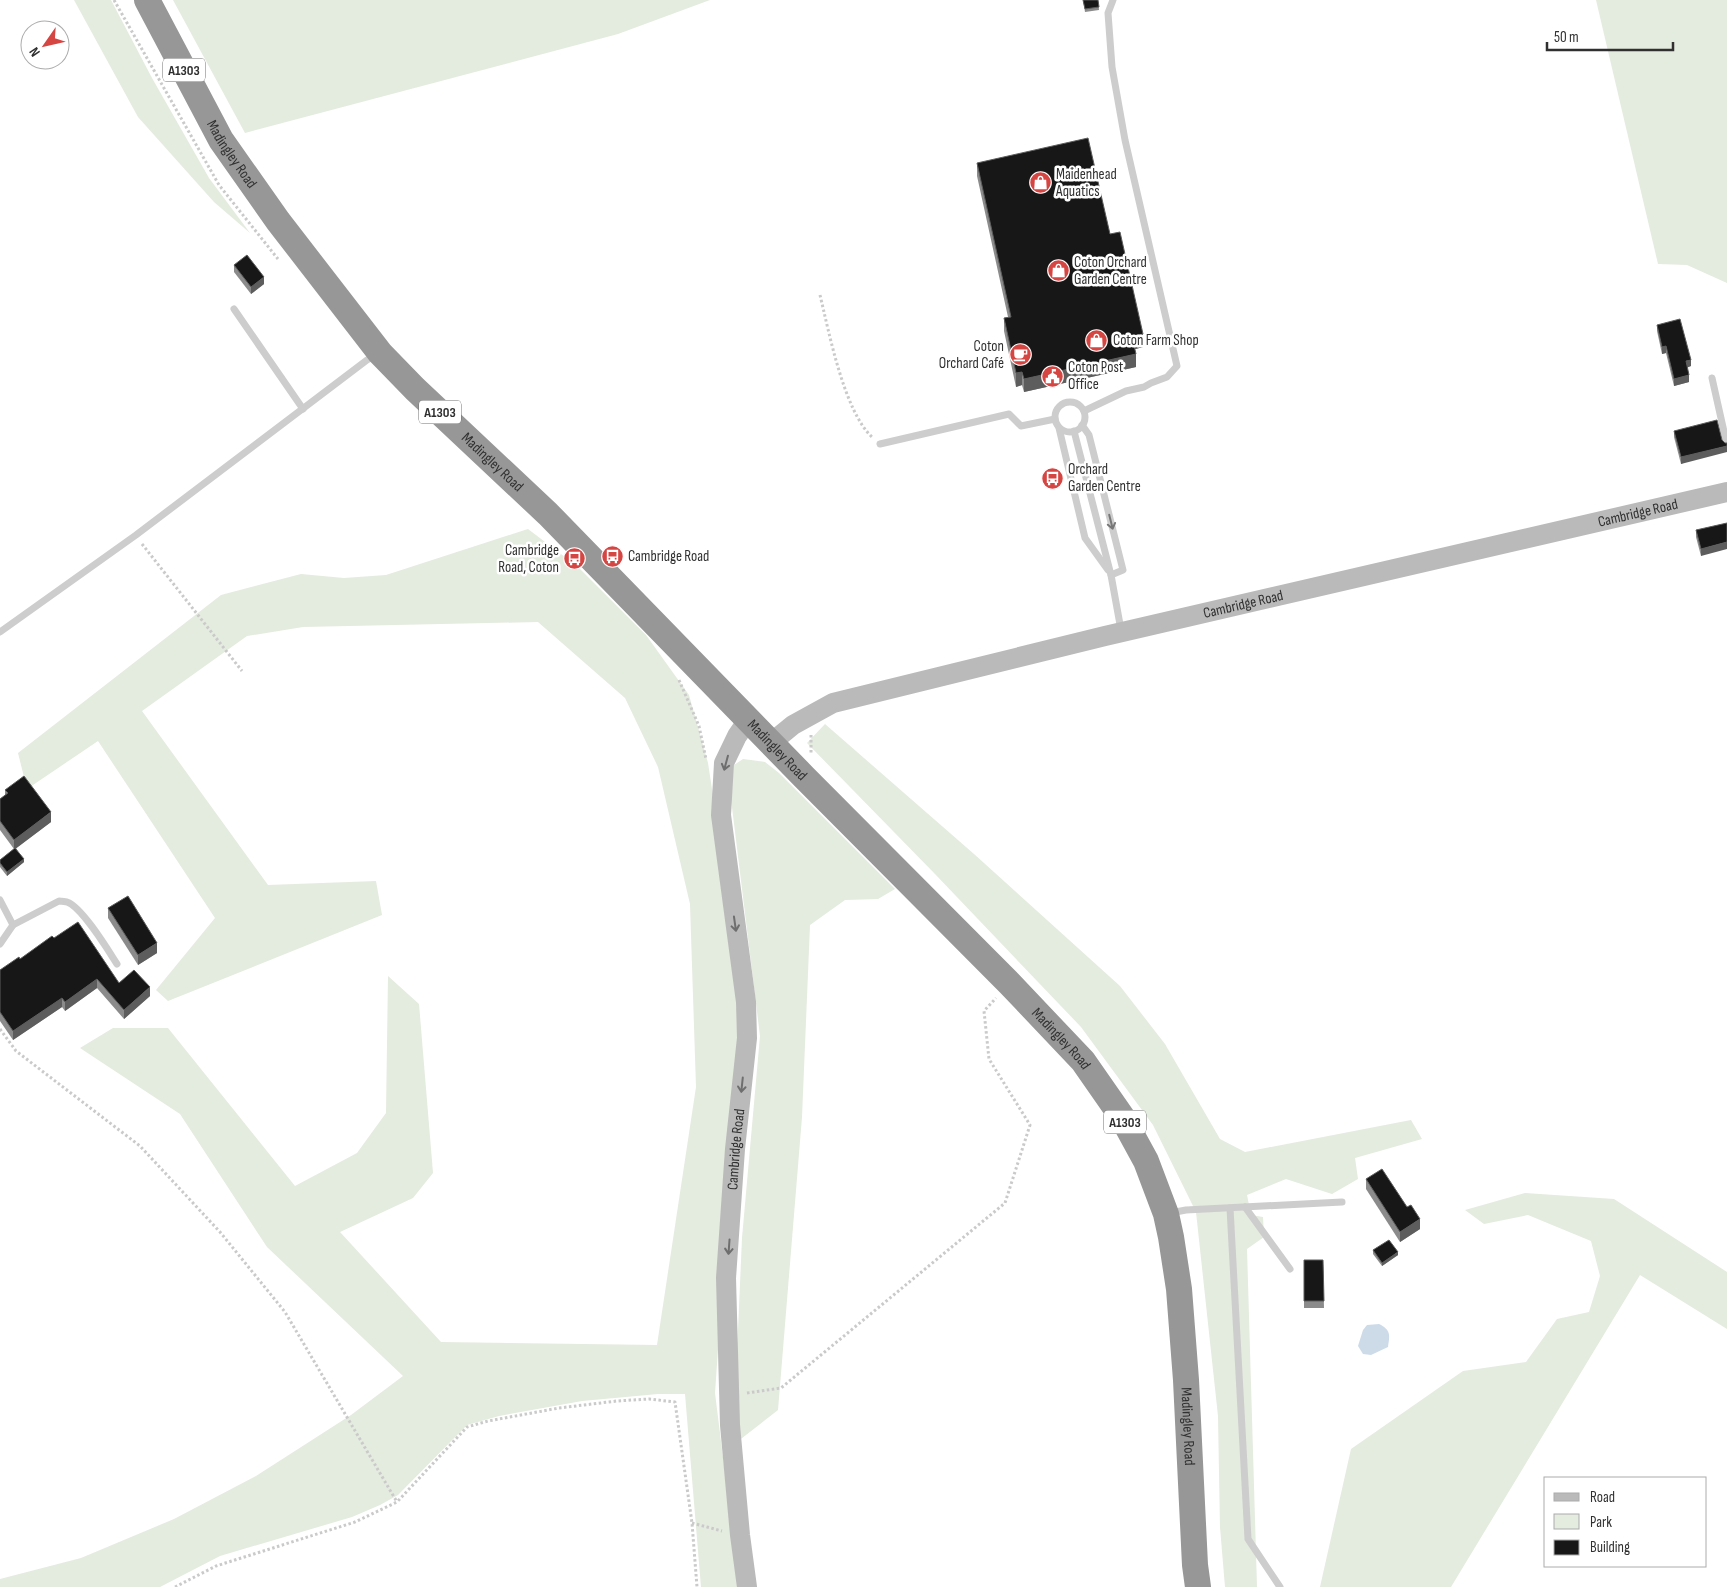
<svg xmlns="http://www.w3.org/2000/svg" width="1727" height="1587" viewBox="0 0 1727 1587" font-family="'Sofia Sans Condensed',sans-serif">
  <rect width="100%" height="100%" fill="#fff"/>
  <g fill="#e4ebdf">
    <polygon points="74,0 111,0 152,78 209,178 250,233 214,202 138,117"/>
    <polygon points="173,0 710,0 618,34 245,133"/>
    <polygon points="1596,0 1727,0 1727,283 1687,265 1658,264"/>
    <polygon points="528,529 578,567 646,635 689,695 708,763 734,933 744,1033 726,1233 715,1393 739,1587 701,1587 685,1394 658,1394 582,1401 499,1416 467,1425 398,1495 380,1505 352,1517 220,1556 160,1587 0,1587 0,1579 81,1558 174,1519 256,1476 351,1415 403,1376 267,1247 180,1114 80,1048 113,1028 168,1028 295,1186 357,1153 386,1113 388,976 419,1004 433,1173 413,1198 340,1232 441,1342 657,1345 696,1087 690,904 658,767 625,698 538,622 303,627 247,636 142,711 268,885 376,881 382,915 168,1001 156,990 215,918 98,741 27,789 18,753 221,595 301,574 344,578 386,575"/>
    <polygon points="825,724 974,854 1120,986 1165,1044 1220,1139 1245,1152 1411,1120 1422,1139 1355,1158 1358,1179 1332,1194 1286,1179 1247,1195 1251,1215 1263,1217 1264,1237 1247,1249 1257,1587 1225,1587 1220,1527 1218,1416 1196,1212 1153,1125 1081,1027 935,874 807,743"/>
    <polygon points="743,759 765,762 779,773 895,889 878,899 845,900 810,925 802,1117 778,1410 737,1442 734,1423 742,1238 760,1036 731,799 731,767"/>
    <polygon points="1525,1193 1614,1199 1727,1272 1727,1329 1640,1275 1451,1587 1320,1587 1351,1449 1463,1371 1526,1362 1557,1319 1589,1312 1600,1276 1591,1241 1528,1215 1484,1224 1465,1210"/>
  </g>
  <path fill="#cddbe9" d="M1379,1324C1391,1330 1390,1335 1388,1347L1371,1355L1363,1354L1358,1346L1363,1330L1367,1325Z"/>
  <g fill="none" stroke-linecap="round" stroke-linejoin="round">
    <g stroke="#cacaca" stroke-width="3" stroke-dasharray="2.5 2.5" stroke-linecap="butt">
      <polyline points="114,0 219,185 278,259"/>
      <path d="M820,295C829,332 844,411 872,437"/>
      <polyline points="142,544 242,671"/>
      <polyline points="679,680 699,726 706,759"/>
      <polyline points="811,735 811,753"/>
      <polyline points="0,1029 16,1051 140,1146 220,1232 285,1312 397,1502"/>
      <polyline points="747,1393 781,1388 1005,1203 1030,1125 989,1059 984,1011 996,998"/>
      <polyline points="692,1523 722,1531"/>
      <polyline points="175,1587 216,1566 355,1522 397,1502 467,1427 488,1421 559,1408 617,1401 649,1399 675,1402 692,1523 697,1587"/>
    </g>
    <g stroke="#cdcdcd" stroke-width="7">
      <polyline points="234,309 303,409"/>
      <polyline points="1712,378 1727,445"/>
      <circle cx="1070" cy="417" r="15"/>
      <polyline points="1084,411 1126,391 1144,387 1151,383 1167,377 1177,366 1125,140 1112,67 1108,13 1113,0"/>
      <polyline points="1082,425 1089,435 1123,570 1111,575"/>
      <polyline points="1059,428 1085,538 1108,570"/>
      <polyline points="1074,431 1111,575 1121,630"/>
      <polyline points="880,444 1009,414 1021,426 1055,419"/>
      <polyline points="0,632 136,535 367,360 376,355"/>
      <polyline points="0,900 13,925 0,944"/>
      <path d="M13,925L59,901C60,901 67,902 67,902C82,907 108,950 117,964"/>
      <polyline points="1245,1207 1290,1269"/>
      <polyline points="1230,1208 1248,1539 1280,1587"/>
      <polyline points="1170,1213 1186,1210 1342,1202"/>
    </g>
    <g stroke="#bababa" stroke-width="20">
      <path id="s1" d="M771,743L793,725L833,703L1105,636L1727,492"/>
      <path id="s2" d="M747,1587L740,1535L730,1425L726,1278L735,1149L747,1038L746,1002L721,815L724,763L737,736L748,720"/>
    </g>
    <path stroke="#979797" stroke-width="26" id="s3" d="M147,0L221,140L278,221L380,353L415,389L548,514L804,777L1009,983L1083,1061L1122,1117L1146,1161L1166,1214L1171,1237L1179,1289L1186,1380L1195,1565L1198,1587"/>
  </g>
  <g fill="#8b8b8b">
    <polygon points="1083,0 1098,0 1099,10 1085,12"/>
    <polygon points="977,163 1110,234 1143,347 1135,349 1136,367 1024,392 1022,385 1016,387 1004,331 1004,318 1008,317 977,176"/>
    <polygon points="234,265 264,284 251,294 234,272"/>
    <polygon points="1657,325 1691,366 1687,367 1689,382 1674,386 1666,353 1662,354 1657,331"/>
    <polygon points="1674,431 1722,440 1725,443 1681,464 1674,437"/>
    <polygon points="1727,523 1701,556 1696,537 1696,530"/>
    <polygon points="5,790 51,822 16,848 24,862 7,876 0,867 0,860 14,849 0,830 0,799 5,795"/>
    <polygon points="108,908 157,953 138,965 108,918"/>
    <polygon points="54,938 119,983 150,996 124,1019 97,988 65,1011 62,1007 13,1040 0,1021 0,970 20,959"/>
    <polygon points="1366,1179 1420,1229 1400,1242 1366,1189"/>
    <polygon points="1373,1250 1398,1255 1382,1266 1373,1254"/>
    <polygon points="1304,1260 1323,1260 1324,1308 1304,1308"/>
  </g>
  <g fill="#5d5d5d">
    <polygon points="264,277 264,284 251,294 251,287"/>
    <polygon points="1143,334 1143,347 1132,350 1132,337"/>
    <polygon points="1666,346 1666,353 1662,354 1662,347"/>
    <polygon points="1136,354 1136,367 1024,392 1024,379"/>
    <polygon points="1691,360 1691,366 1686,368 1686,361"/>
    <polygon points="1022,372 1022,385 1016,387 1016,373"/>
    <polygon points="1689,375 1689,382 1674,386 1674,379"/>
    <polygon points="1727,446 1727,452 1681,464 1681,457"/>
    <polygon points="1727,542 1727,549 1701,556 1701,549"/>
    <polygon points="51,812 51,822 14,850 14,840"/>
    <polygon points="24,859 24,862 7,876 7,872"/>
    <polygon points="157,943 157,953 138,965 138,955"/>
    <polygon points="97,979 97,988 65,1011 65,1002"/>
    <polygon points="150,987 150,996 124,1019 124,1010"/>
    <polygon points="62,998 62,1007 13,1040 13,1031"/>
    <polygon points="1420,1219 1420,1229 1400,1242 1400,1232"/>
    <polygon points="1398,1252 1398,1255 1382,1266 1382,1263"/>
  </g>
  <g fill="#171717" stroke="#5d5d5d">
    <polygon points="1083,0 1098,0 1099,7 1085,9"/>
    <polygon points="1088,138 1110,234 1120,232 1143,334 1132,337 1136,354 1024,379 1022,372 1016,373 1004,318 1011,317 977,163"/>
    <polygon points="247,255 264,277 251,287 234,265"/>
    <polygon points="1680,319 1691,360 1686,361 1689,375 1674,379 1666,346 1662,347 1657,325"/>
    <polygon points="1717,420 1722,440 1725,443 1727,443 1727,446 1681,457 1674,431"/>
    <polygon points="1727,523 1727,542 1701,549 1696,530"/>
    <polygon points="24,776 51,812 14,840 0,821 0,799 8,793 5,790"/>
    <polygon points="15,848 24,859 7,872 0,863 0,860"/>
    <polygon points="128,896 157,943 138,955 108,908"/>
    <polygon points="78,922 119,983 134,970 150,987 124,1010 97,979 65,1002 62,998 13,1031 0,1012 0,970 19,957 20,959 52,936 54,938"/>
    <polygon points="1382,1169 1407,1207 1411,1205 1420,1219 1400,1232 1366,1179"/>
    <polygon points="1389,1240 1398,1252 1382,1263 1373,1250"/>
    <polygon points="1304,1260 1323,1260 1324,1301 1304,1301"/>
  </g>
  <defs><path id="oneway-shaft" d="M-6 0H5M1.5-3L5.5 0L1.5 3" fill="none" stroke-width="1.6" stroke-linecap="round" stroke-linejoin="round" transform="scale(1.25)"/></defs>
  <use stroke="#777" href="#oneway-shaft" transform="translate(1111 522) rotate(76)"/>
  <g stroke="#6e6e6e">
    <use href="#oneway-shaft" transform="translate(726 763) rotate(105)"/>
    <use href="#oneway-shaft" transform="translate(735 924) rotate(82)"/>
    <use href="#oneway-shaft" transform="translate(742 1085) rotate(96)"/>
    <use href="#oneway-shaft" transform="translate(729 1247) rotate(94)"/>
  </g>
  <defs>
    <symbol id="shop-disc" viewBox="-11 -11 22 22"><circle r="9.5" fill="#d54643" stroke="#fff"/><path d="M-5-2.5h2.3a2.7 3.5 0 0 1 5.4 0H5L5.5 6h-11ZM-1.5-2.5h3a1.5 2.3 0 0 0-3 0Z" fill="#fff"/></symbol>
    <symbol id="cafe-disc" viewBox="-11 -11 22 22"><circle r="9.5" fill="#d54643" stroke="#fff"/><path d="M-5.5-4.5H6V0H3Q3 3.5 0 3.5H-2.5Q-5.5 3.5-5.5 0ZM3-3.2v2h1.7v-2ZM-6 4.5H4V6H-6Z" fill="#fff"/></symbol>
    <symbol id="civic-disc" viewBox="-11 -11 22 22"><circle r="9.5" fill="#d54643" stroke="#fff"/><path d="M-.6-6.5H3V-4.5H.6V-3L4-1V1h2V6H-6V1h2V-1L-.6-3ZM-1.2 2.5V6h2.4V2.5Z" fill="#fff"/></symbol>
    <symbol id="bus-disc" viewBox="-11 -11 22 22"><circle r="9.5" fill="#d54643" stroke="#fff"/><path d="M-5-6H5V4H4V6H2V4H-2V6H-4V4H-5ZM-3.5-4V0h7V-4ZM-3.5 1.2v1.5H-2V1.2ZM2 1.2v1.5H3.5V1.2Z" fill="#fff"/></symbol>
  </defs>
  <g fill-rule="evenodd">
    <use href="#shop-disc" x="1028" y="170" width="25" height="25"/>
    <use href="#shop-disc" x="1046" y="258" width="25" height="25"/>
    <use href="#shop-disc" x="1084" y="328" width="25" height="25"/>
    <use href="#cafe-disc" x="1008" y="342" width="25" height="25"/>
    <use href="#civic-disc" x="1040" y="364" width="25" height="25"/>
    <use href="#bus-disc" x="1040" y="466" width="25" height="25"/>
    <use href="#bus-disc" x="600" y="544" width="25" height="25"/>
    <use href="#bus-disc" x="562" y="546" width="25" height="25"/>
  </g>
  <g text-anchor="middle" stroke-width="5" stroke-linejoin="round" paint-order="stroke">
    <g fill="#fff" stroke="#6e6e6e" stroke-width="1">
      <rect x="163" y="58.5" width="42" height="23" rx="4"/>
      <rect x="419" y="400.5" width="42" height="23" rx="4"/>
      <rect x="1104" y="1110.5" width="42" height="23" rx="4"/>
    </g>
    <g font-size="14" font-weight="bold" fill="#303030">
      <text x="184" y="75">A1303</text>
      <text x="440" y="417">A1303</text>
      <text x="1125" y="1127">A1303</text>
    </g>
    <g font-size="15" fill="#303030" stroke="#fff">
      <text dy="5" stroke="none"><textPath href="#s3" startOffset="176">Madingley Road</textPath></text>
      <text dy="5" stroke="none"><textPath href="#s3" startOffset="581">Madingley Road</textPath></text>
      <text dy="5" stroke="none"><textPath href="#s1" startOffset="901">Cambridge Road</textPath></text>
      <text dy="5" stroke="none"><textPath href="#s1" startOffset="496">Cambridge Road</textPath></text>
      <text dy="5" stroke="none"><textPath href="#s3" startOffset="986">Madingley Road</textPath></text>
      <text dy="5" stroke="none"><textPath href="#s3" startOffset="1391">Madingley Road</textPath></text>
      <text dy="5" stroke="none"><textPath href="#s2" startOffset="439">Cambridge Road</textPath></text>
      <text dy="5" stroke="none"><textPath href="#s3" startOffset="1811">Madingley Road</textPath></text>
    </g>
    <g font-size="15" fill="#303030" stroke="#fff" text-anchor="start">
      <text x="1056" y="179">Maidenhead<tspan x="1056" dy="17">Aquatics</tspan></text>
      <text x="1074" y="267">Coton Orchard<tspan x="1074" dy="17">Garden Centre</tspan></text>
      <text x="1113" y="345">Coton Farm Shop</text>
      <text x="1004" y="351" text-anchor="end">Coton<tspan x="1004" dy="17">Orchard Café</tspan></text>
      <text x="1068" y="372">Coton Post<tspan x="1068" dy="17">Office</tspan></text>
      <text x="1068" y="474">Orchard<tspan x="1068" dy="17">Garden Centre</tspan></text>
      <text x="559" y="555" text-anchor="end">Cambridge<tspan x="559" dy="17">Road, Coton</tspan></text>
      <text x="628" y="561">Cambridge Road</text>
    </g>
  </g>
  <rect x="1544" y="1477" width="162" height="90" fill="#ffffff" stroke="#acacac"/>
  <rect x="1554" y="1493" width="25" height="8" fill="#bababa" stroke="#acacac"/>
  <text x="1590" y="1502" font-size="15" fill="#303030">Road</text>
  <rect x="1554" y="1514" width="25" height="15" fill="#e4ebdf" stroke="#acacac"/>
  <text x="1590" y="1527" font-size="15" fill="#303030">Park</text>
  <rect x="1554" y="1540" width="25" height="15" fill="#171717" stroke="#acacac"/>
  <text x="1590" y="1552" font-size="15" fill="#303030">Building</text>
  <g transform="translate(45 45) rotate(236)"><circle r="24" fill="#ffffff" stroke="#acacac"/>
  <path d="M0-4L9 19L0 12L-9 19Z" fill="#d54643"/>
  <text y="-8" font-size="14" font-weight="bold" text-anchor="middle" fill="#303030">N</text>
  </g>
  <path d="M1547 42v8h126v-8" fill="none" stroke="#303030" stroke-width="2.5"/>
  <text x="1554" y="42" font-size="15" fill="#303030" stroke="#ffffff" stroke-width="4" paint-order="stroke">50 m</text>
</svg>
